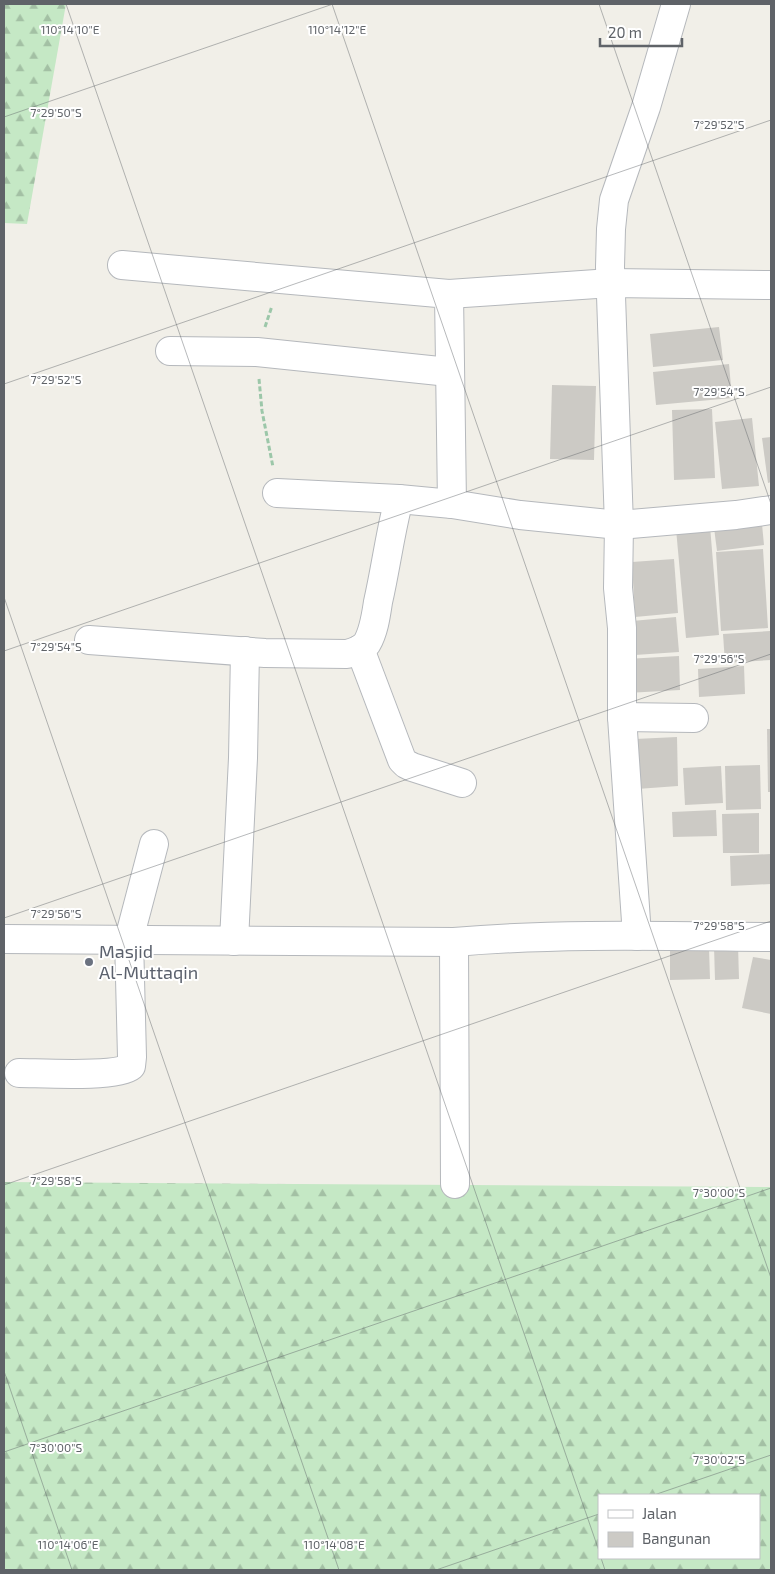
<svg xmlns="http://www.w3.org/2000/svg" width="775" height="1574" viewBox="0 0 775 1574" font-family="'Exo 2',sans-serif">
  <defs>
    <pattern id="forest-firs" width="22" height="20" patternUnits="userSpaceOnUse" patternTransform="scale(1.25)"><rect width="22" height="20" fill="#c5e8c5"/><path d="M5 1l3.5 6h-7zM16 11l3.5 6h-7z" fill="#a3c0a4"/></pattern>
  </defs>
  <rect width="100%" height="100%" fill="#f1efe8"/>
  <g fill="url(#forest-firs)" fill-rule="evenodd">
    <polygon points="4,4 66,4 27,224 4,223"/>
    <path d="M4,1182L771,1187V1570H4ZM599,1495H759V1558H599Z"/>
  </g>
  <g fill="#cccac5">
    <polygon points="719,327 723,360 653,367 650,334"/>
    <polygon points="729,364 732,398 656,405 653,372"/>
    <polygon points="552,385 596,386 594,460 550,459"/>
    <polygon points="712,409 715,478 674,480 672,410"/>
    <polygon points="752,418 759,486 722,489 715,422"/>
    <polygon points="771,437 771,482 768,483 762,438"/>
    <polygon points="761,514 764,545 717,551 713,520"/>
    <polygon points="710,526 719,635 686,638 676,529"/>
    <polygon points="763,549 768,628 721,631 716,552"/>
    <polygon points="674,559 678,613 635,617 632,562"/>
    <polygon points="676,617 679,652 635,655 632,621"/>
    <polygon points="770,631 771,660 725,663 723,634"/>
    <polygon points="679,656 680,690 627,693 626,659"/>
    <polygon points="744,666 745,694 699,697 698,669"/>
    <polygon points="767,729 771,729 771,792 768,792"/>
    <polygon points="677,737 678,786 637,789 635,739"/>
    <polygon points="760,765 761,809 726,810 725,766"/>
    <polygon points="721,766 723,803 685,805 683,768"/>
    <polygon points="716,810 717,836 673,837 672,812"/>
    <polygon points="759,813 759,853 723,853 722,814"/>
    <polygon points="771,854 771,884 731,886 730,856"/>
    <polygon points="738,945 739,979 715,980 714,946"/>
    <polygon points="709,948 710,979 670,980 670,949"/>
    <polygon points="753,957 771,960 771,1014 742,1008"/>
  </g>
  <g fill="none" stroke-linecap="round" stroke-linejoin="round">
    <defs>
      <g id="minor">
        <polyline points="122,265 449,294 452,504 520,515 619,525 736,515 771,510"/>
        <polyline points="449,294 611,283 771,285"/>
        <polyline points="170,351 257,352 449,372"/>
        <polyline points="277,493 399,499 452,504"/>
        <path d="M89,640L265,653L347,654C355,652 362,650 367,643C374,631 376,615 378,602C386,567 390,533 399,499"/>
        <polyline points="360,649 402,760 406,764 412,767 462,783"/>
        <polyline points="622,717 694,718"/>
        <polyline points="637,936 622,717 622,628 618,588 619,525 610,267 611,229 614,200 646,107 676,4"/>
        <path d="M4,939L454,942C559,933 665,936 771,937"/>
        <polyline points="234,941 243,758 245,651"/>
        <polyline points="454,942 455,1184"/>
        <path d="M19,1073C40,1073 117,1078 131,1066L132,1057L129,939L154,844"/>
      </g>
    </defs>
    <use href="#minor" stroke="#b5b8bc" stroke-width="30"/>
    <g stroke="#9cc7a9" stroke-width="3" stroke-dasharray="5 2.5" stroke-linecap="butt">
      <polyline points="265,327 272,306"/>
      <polyline points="259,379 262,411 273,467"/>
    </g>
    <use href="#minor" stroke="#fff" stroke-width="28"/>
  </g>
  <path fill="none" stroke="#5f6368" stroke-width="1" stroke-opacity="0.45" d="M66,4L599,1551M332,4L771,1278M599,4L771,504M4,117L333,4M4,384L771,120M4,597L339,1570M4,651L771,387M4,918L771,654M4,1185L771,921M4,1371L72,1570M4,1452L771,1188M654,1495L771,1455M601,1558L605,1570M436,1570L599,1514"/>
  <circle fill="#6b7280" stroke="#fff" stroke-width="2" cx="89" cy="962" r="5"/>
  <g text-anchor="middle" stroke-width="4" stroke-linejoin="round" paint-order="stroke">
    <g font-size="18" fill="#5b616d" stroke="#fff" text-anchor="start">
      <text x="99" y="958">Masjid<tspan x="99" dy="21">Al-Muttaqin</tspan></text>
    </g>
  </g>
  <g font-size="12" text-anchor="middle" fill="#5f6368" stroke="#fff" stroke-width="4" stroke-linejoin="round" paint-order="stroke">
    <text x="70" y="34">110°14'10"E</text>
    <text x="337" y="34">110°14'12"E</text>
    <text x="56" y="117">7°29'50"S</text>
    <text x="719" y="129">7°29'52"S</text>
    <text x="56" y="384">7°29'52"S</text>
    <text x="719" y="396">7°29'54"S</text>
    <text x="56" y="651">7°29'54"S</text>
    <text x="719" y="663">7°29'56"S</text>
    <text x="56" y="918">7°29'56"S</text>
    <text x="719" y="930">7°29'58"S</text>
    <text x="56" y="1185">7°29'58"S</text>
    <text x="719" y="1197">7°30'00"S</text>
    <text x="56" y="1452">7°30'00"S</text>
    <text x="719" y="1464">7°30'02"S</text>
    <text x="68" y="1549">110°14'06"E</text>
    <text x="334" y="1549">110°14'08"E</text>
  </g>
  <rect width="775" height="1574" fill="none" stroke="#5f6368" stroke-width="10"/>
  <rect x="598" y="1494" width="162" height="65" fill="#ffffff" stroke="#bfc1c3"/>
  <rect x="608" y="1510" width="25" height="8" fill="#ffffff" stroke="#bfc1c3"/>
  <text x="642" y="1519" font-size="15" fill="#5f6368">Jalan</text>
  <rect x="608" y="1532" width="25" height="15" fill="#cccac5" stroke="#bfc1c3"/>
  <text x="642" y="1544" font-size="15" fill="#5f6368">Bangunan</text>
  <path d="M600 38v8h82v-8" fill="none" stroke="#5f6368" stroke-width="2.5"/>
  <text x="608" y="38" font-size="15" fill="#5f6368" stroke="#ffffff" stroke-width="4" paint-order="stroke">20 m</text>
</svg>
